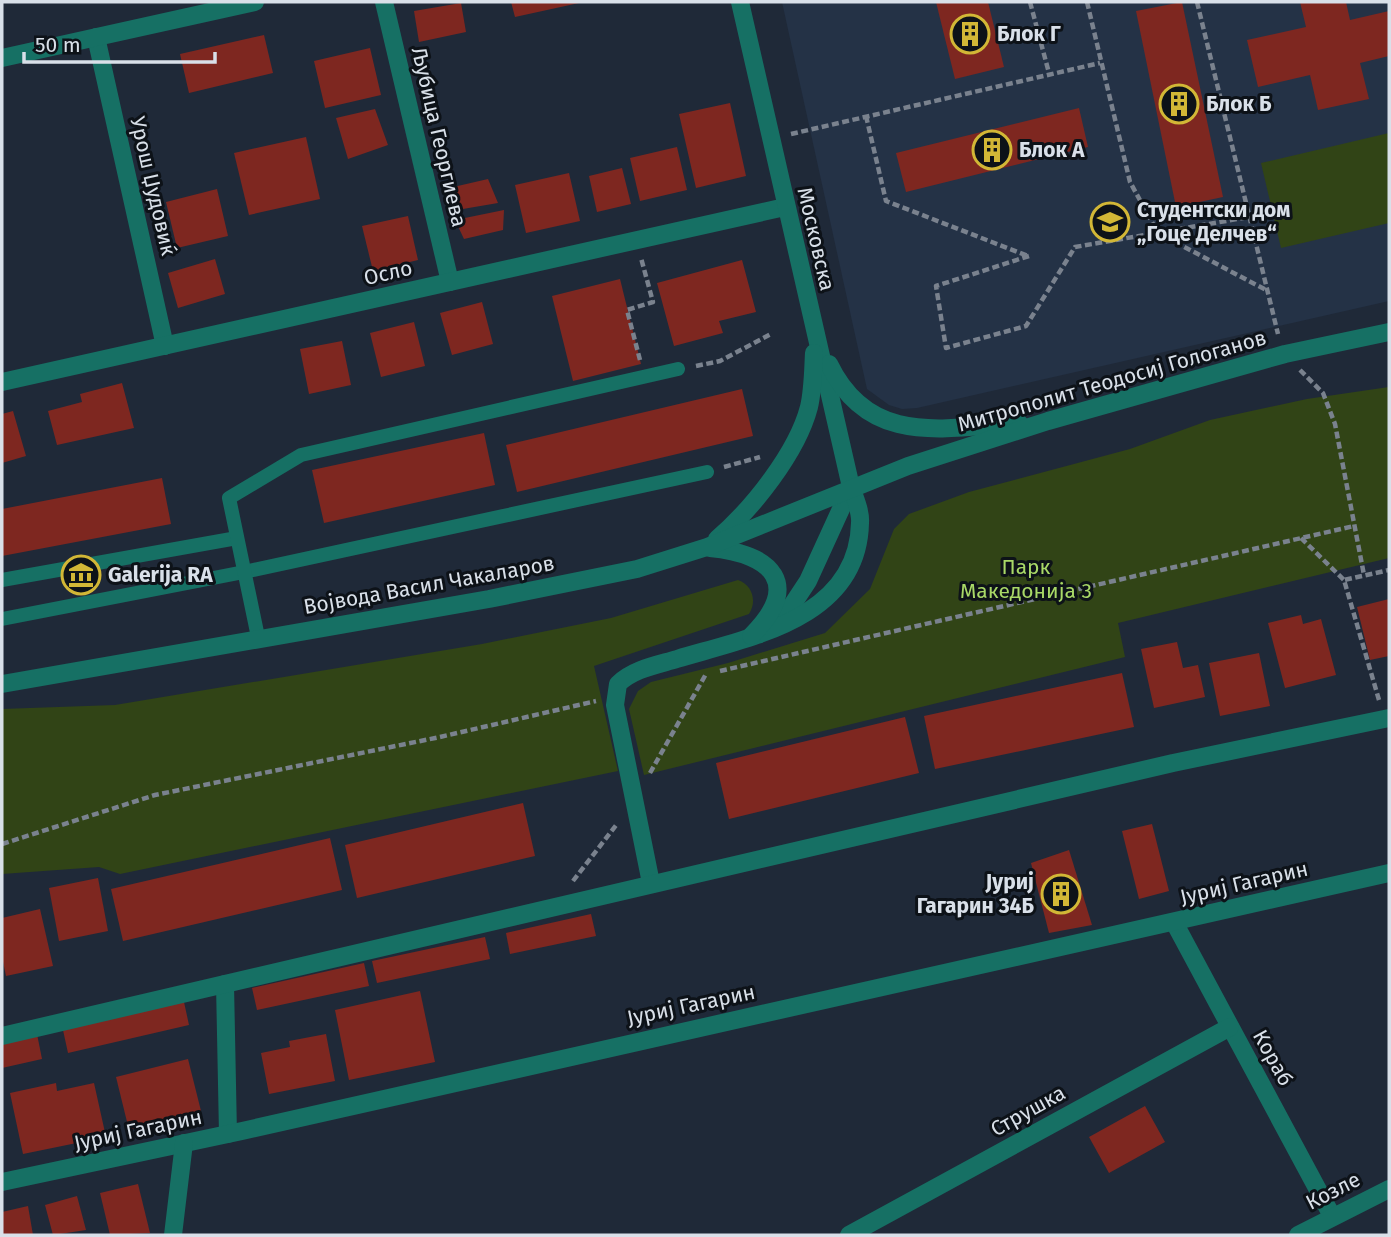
<svg xmlns="http://www.w3.org/2000/svg" width="1391" height="1237" viewBox="0 0 1391 1237" font-family="'Fira Sans',sans-serif">
  <rect width="100%" height="100%" fill="#1f2938"/>
  <polygon fill="#243246" points="782,2 1389,2 1389,301 917,408 902,409 889,405 867,389"/>
  <g fill="#314416">
    <polygon points="1389,133 1389,223 1281,248 1261,163"/>
    <polygon points="1389,387 1389,558 1118,623 1125,657 644,775 629,709 638,691 651,682 728,663 825,633 870,589 894,529 909,514 969,492 1130,449 1210,420 1307,399"/>
    <path d="M738,580C753,585 757,602 749,614L594,666L618,771L120,874L99,867L2,874V709L115,705L482,644L611,618Z"/>
  </g>
  <g fill="#7e2720">
    <polygon points="511,2 579,2 579,3 515,17"/>
    <polygon points="936,2 988,2 1004,67 955,79"/>
    <polygon points="1182,2 1223,197 1176,207 1136,11"/>
    <polygon points="1300,2 1346,2 1350,20 1389,11 1389,56 1360,63 1369,99 1318,110 1310,75 1258,87 1247,40 1306,27"/>
    <polygon points="461,3 466,32 419,42 414,11"/>
    <polygon points="264,35 273,73 189,93 180,54"/>
    <polygon points="370,48 381,95 325,108 314,61"/>
    <polygon points="730,103 746,176 696,188 679,114"/>
    <polygon points="1079,108 1088,147 906,192 896,153"/>
    <polygon points="375,109 388,145 348,159 336,118"/>
    <polygon points="306,137 320,199 249,215 234,153"/>
    <polygon points="677,147 687,190 640,201 630,158"/>
    <polygon points="622,168 631,204 597,212 589,176"/>
    <polygon points="569,173 580,221 526,233 515,185"/>
    <polygon points="488,179 498,203 457,210 449,188"/>
    <polygon points="217,189 228,236 177,248 166,202"/>
    <polygon points="504,210 503,230 464,239 455,220"/>
    <polygon points="408,216 418,260 373,271 362,226"/>
    <polygon points="215,259 225,294 178,308 168,273"/>
    <polygon points="742,260 756,312 719,321 723,333 674,346 657,283"/>
    <polygon points="620,279 641,364 573,381 552,296"/>
    <polygon points="482,302 493,344 452,355 440,313"/>
    <polygon points="414,322 425,366 381,377 370,333"/>
    <polygon points="342,341 351,385 309,394 300,349"/>
    <polygon points="122,383 134,428 57,445 48,411 82,402 80,394"/>
    <polygon points="742,389 753,436 517,492 506,445"/>
    <polygon points="13,411 26,456 2,463 2,414"/>
    <polygon points="484,433 495,485 324,523 312,470"/>
    <polygon points="162,478 171,524 2,556 2,509"/>
    <polygon points="1389,599 1389,656 1370,660 1357,607"/>
    <polygon points="1301,615 1303,624 1321,619 1336,675 1285,688 1268,623"/>
    <polygon points="1177,642 1183,668 1198,665 1205,697 1154,708 1141,649"/>
    <polygon points="1259,653 1270,706 1220,716 1209,663"/>
    <polygon points="1122,673 1134,727 935,769 924,716"/>
    <polygon points="905,717 919,773 729,819 716,763"/>
    <polygon points="523,803 535,856 357,898 345,845"/>
    <polygon points="1152,824 1169,891 1139,899 1122,831"/>
    <polygon points="330,838 342,890 123,941 111,889"/>
    <polygon points="1069,850 1092,925 1049,933 1031,863"/>
    <polygon points="98,878 108,931 59,941 49,888"/>
    <polygon points="40,909 53,966 6,976 2,957 2,918"/>
    <polygon points="591,914 596,936 510,954 506,933"/>
    <polygon points="485,937 490,959 377,983 372,961"/>
    <polygon points="364,963 369,986 257,1010 252,988"/>
    <polygon points="420,991 435,1062 349,1080 335,1010"/>
    <polygon points="184,1002 189,1025 68,1053 63,1030"/>
    <polygon points="37,1034 42,1059 2,1068 2,1042"/>
    <polygon points="326,1034 335,1081 269,1094 261,1053 290,1047 289,1041"/>
    <polygon points="188,1059 201,1111 129,1130 116,1077"/>
    <polygon points="56,1083 57,1091 94,1083 106,1137 23,1154 10,1093"/>
    <polygon points="1145,1106 1165,1142 1109,1173 1089,1137"/>
    <polygon points="138,1184 150,1233 110,1235 100,1193"/>
    <polygon points="77,1196 86,1230 53,1235 45,1205"/>
    <polygon points="28,1206 33,1235 2,1235 2,1212"/>
  </g>
  <g fill="none" stroke-linecap="round" stroke-linejoin="round">
    <g stroke="#7a828e" stroke-width="4.5" stroke-dasharray="7 3.5" stroke-linecap="butt">
      <polyline points="1030,2 1049,73"/>
      <polyline points="1087,2 1130,182 1158,233 1266,290"/>
      <polyline points="1197,2 1278,334"/>
      <polyline points="866,116 886,201 1028,256"/>
      <polyline points="791,134 1100,63"/>
      <polyline points="1029,256 936,286 946,348 1026,326 1075,247 1249,217"/>
      <polyline points="640,360 627,310 653,302 641,258"/>
      <polyline points="696,366 720,361 771,334"/>
      <polyline points="1300,370 1323,393 1335,424 1364,575"/>
      <polyline points="724,467 760,457"/>
      <polyline points="1301,538 1344,580"/>
      <polyline points="720,671 1354,526"/>
      <polyline points="1379,700 1344,580 1389,570"/>
      <polyline points="650,773 706,674"/>
      <polyline points="2,844 155,795 440,737 596,701"/>
      <polyline points="573,881 617,824"/>
    </g>
    <g stroke="#167064" stroke-width="14">
      <polyline points="2,580 237,538"/>
      <polyline points="2,619 244,572 707,472"/>
      <polyline points="258,637 229,498 301,455 678,369"/>
    </g>
    <g stroke="#167064" stroke-width="18">
      <polyline points="384,2 450,282"/>
      <polyline points="96,37 165,346"/>
      <polyline points="2,58 255,2"/>
      <polyline points="2,382 785,207"/>
      <polyline points="781,622 808,581 851,487"/>
      <path d="M651,883L615,705L618,684C633,669 657,665 677,659C750,637 858,619 860,523C861,512 855,498 851,487"/>
      <polyline points="1174,922 1332,1216"/>
      <polyline points="225,984 228,1134"/>
      <polyline points="2,1036 1173,763 1389,718"/>
      <polyline points="2,1182 242,1131 1389,873"/>
      <polyline points="173,1235 184,1143"/>
      <polyline points="849,1235 1230,1027"/>
      <polyline points="1298,1235 1389,1189"/>
    </g>
    <g stroke="#167064" stroke-width="18">
      <polyline points="740,2 851,487"/>
      <path d="M829,364C869,447 943,428 1019,423"/>
      <path d="M717,539C752,509 797,453 809,407C813,390 813,371 814,353"/>
      <path d="M710,548C774,554 802,585 751,636"/>
      <polyline points="2,684 489,599 637,569 707,547 908,466 1048,421 1285,354 1389,332"/>
    </g>
  </g>
  <defs>
    <symbol id="building-ring" viewBox="-11 -11 22 22"><circle r="9.5" fill="#0d1218" stroke="#d2b736" stroke-width="1.5"/><path d="M-4-6H4V6H1V3H-1V6H-4ZM-2.5-4.3h1.7v1.8h-1.7ZM.8-4.3h1.7v1.8H.8ZM-2.5-1h1.7V.8h-1.7ZM.8-1h1.7V.8H.8Z" fill="#d2b736"/></symbol>
    <symbol id="university-ring" viewBox="-11 -11 22 22"><circle r="9.5" fill="#0d1218" stroke="#d2b736" stroke-width="1.5"/><path d="M0-5L7-2L0 1L-7-2ZM-4 1L0 2.5L4 1V4Q0 6-4 4Z" fill="#d2b736"/></symbol>
    <symbol id="museum-ring" viewBox="-11 -11 22 22"><circle r="9.5" fill="#0d1218" stroke="#d2b736" stroke-width="1.5"/><path d="M0-6L6-3V-2H-6V-3ZM-5-1h2V3h-2ZM-1-1h2V3h-2ZM3-1h2V3H3ZM-6 4H6V6H-6Z" fill="#d2b736"/></symbol>
  </defs>
  <g fill-rule="evenodd">
    <use href="#building-ring" x="948" y="12" width="44" height="44"/>
    <use href="#building-ring" x="1157" y="82" width="44" height="44"/>
    <use href="#building-ring" x="970" y="128" width="44" height="44"/>
    <use href="#university-ring" x="1088" y="200" width="44" height="44"/>
    <use href="#museum-ring" x="59" y="553" width="44" height="44"/>
    <use href="#building-ring" x="1039" y="872" width="44" height="44"/>
  </g>
  <g text-anchor="middle" stroke-width="6" stroke-linejoin="round" paint-order="stroke">
    <g font-size="21" font-weight="bold" fill="#d9e0e9" stroke="#0d1218" text-anchor="start">
      <text x="997" y="41">Блок Г</text>
      <text x="1206" y="111">Блок Б</text>
      <text x="1019" y="157">Блок А</text>
      <text x="1137" y="217">Студентски дом<tspan x="1137" dy="24">„Гоце Делчев“</tspan></text>
      <text x="108" y="582">Galerija RA</text>
      <text x="1034" y="889" text-anchor="end">Јуриј<tspan x="1034" dy="24">Гагарин 34Б</tspan></text>
    </g>
    <g font-size="21" fill="#d9e0e9" stroke="#0d1218">
      <text transform="translate(439 137) rotate(77)" y="7">Љубица Георгиева</text>
      <text transform="translate(153 186) rotate(77)" y="7">Урош Џудовиќ</text>
      <text transform="translate(816 239) rotate(77)" y="7">Московска</text>
      <text transform="translate(388 273) rotate(-13)" y="7">Осло</text>
      <text transform="translate(1112 381) rotate(-16)" y="7">Митрополит Теодосиј Гологанов</text>
      <text transform="translate(429 585) rotate(-10)" y="7">Војвода Васил Чакаларов</text>
      <text transform="translate(1244 883) rotate(-13)" y="7">Јуриј Гагарин</text>
      <text transform="translate(691 1005) rotate(-12)" y="7">Јуриј Гагарин</text>
      <text transform="translate(1273 1058) rotate(61)" y="7">Кораб</text>
      <text transform="translate(1028 1111) rotate(-29)" y="7">Струшка</text>
      <text transform="translate(138 1130) rotate(-12)" y="7">Јуриј Гагарин</text>
      <text transform="translate(1333 1191) rotate(-27)" y="7">Козле</text>
    </g>
    <g font-size="21" fill="#a9d967" stroke="#0d1218">
      <text x="1026" y="574">Парк<tspan x="1026" dy="24">Македонија 3</tspan></text>
    </g>
  </g>
  <rect width="1391" height="1237" fill="none" stroke="#d9e0e9" stroke-width="7"/>
  <path d="M24 52v10h191v-10" fill="none" stroke="#d9e0e9" stroke-width="3.5"/>
  <text x="35" y="52" font-size="21" fill="#d9e0e9" stroke="#0d1218" stroke-width="5" paint-order="stroke">50 m</text>
</svg>
